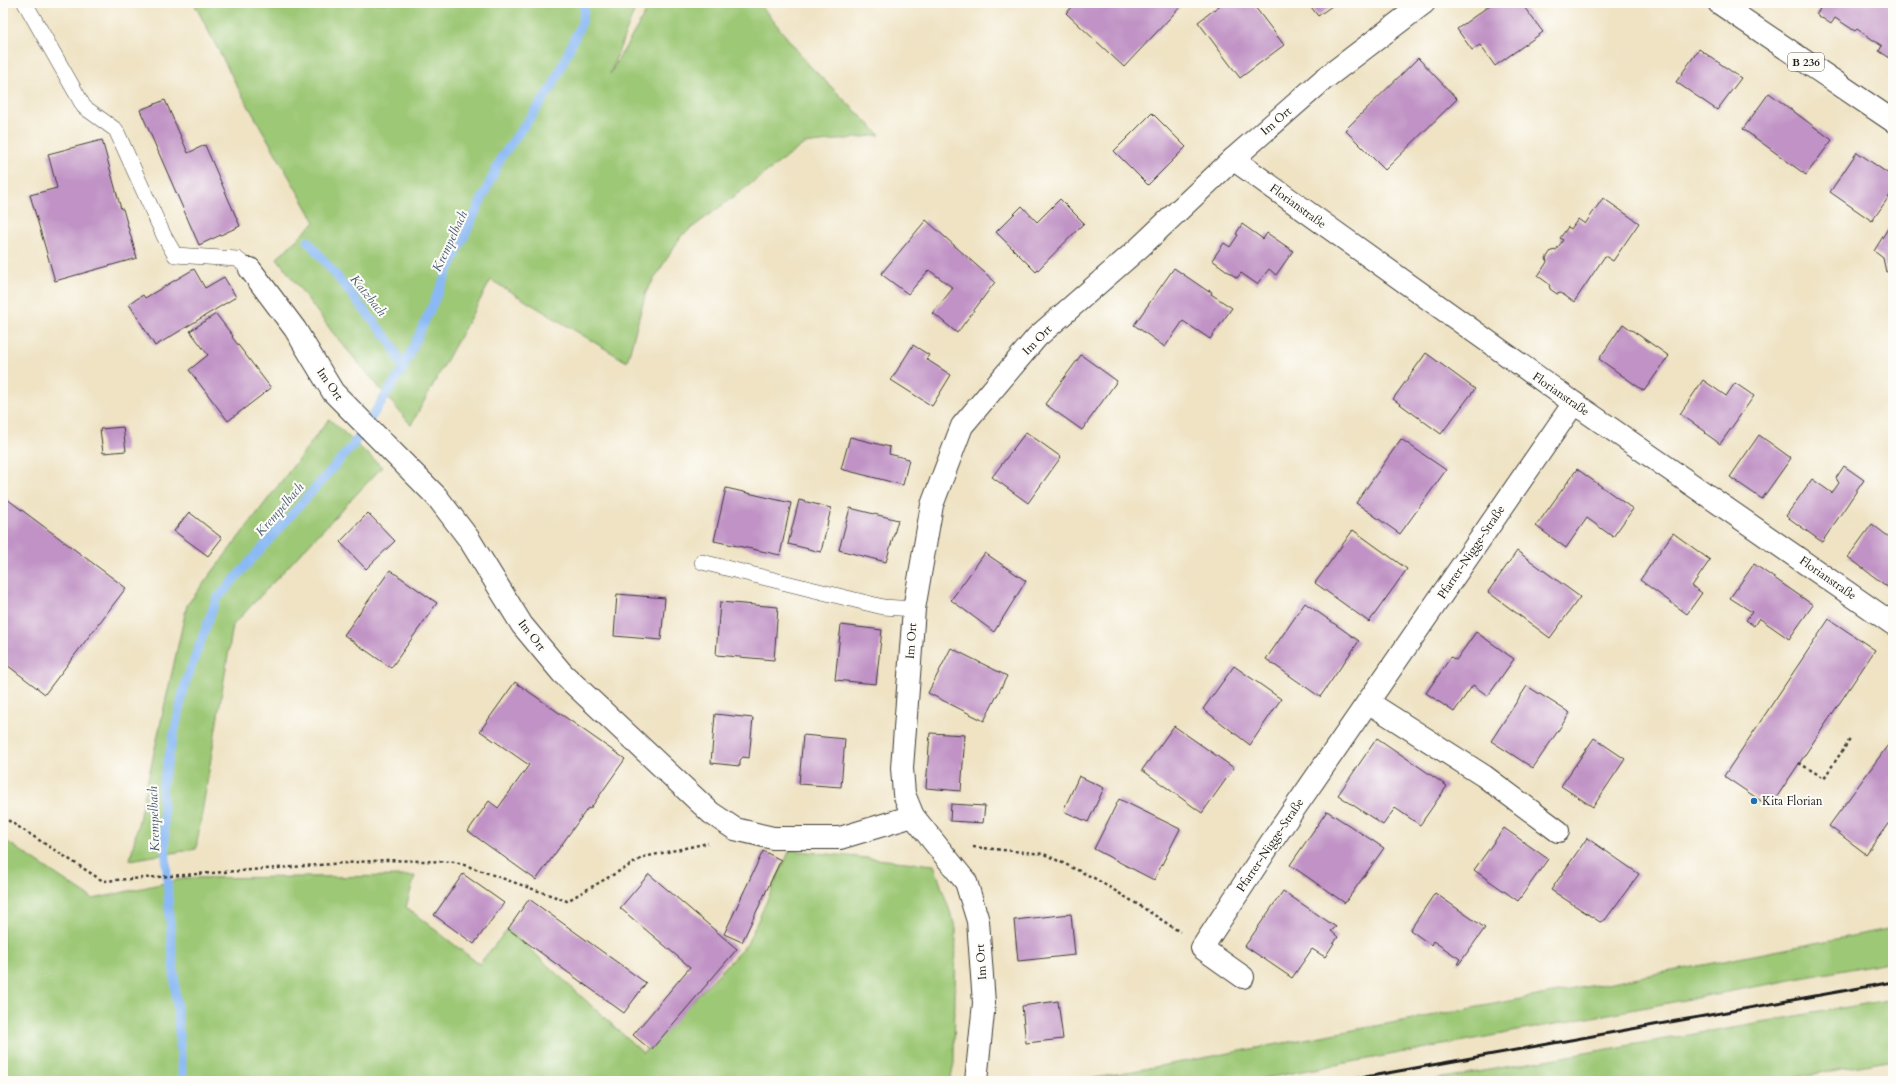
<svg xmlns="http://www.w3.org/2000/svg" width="1896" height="1084" viewBox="0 0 1896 1084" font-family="Cardo,serif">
  <rect width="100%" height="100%" fill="#fdfcf7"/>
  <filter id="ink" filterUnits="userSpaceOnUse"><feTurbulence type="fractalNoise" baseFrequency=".025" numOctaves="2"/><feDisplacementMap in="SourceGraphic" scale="8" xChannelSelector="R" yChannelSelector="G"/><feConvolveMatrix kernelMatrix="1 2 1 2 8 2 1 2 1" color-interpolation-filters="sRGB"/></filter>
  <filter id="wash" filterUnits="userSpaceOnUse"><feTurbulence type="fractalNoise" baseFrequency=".012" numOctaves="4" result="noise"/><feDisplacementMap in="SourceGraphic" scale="16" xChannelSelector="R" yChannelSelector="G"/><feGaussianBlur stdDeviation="0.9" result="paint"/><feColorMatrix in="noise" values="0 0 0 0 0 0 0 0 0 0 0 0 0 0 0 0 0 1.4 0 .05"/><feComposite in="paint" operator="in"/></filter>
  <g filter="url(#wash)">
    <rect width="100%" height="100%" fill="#efe3c4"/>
    <g fill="#9dc876" stroke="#5c7249">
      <polygon points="194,3 637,3 610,74 651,3 759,3 809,65 880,135 804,144 681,236 646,292 627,362 491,280 411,425 333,333 277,258 315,222 238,88"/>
      <polygon points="329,419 382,467 233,625 196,849 130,860 187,605"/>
      <polygon points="3,839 93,899 187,878 415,876 406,907 479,964 508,929 643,1053 747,944 790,850 934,865 956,929 954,1063 950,1081 3,1081"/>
      <polygon points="1893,928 1893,961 1250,1081 1079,1081 1682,969"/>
      <polygon points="1893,999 1893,1060 1775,1081 1426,1081"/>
    </g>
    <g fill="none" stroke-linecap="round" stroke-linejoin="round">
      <g stroke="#8ab9f5" stroke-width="9">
        <polyline points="308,241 391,343 403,369"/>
        <polyline points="183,1081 169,911 162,787 185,684 216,600 353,445 403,369 447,273 502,156 551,89 582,22 585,3"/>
      </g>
    </g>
    <g id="blocks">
      <g fill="#c092c5">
        <polygon points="1075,3 1184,3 1124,67 1066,13"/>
        <polygon points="1223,3 1252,3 1284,45 1240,78 1198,22"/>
        <polygon points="1308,3 1336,3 1318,16"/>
        <polygon points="1493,3 1521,3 1543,32 1495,66 1480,45 1472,50 1457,29"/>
        <polygon points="1810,3 1893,3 1893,60 1879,51 1882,46 1857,29 1855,31 1835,18 1831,24 1816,14 1820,9"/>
        <polygon points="1699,49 1741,78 1717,110 1676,82"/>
        <polygon points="1418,58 1457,99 1385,170 1345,130"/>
        <polygon points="1769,93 1832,140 1806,175 1743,129"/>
        <polygon points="165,100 188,153 205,145 240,226 199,245 140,110"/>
        <polygon points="1152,113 1186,147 1148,185 1114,151"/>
        <polygon points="102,140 121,209 123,209 137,258 55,281 30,195 57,188 48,154"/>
        <polygon points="1857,152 1893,177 1893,191 1872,221 1830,192"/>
        <polygon points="1603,198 1639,223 1613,261 1605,256 1574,302 1561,293 1557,294 1550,289 1549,284 1538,276 1547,262 1546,258 1551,251 1556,250 1563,240 1560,238 1568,227 1571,229 1578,219 1585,224"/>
        <polygon points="1060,199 1084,223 1036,272 996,232 1022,206 1037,222"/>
        <polygon points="926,220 995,282 957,333 933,313 953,288 929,270 908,294 881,274"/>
        <polygon points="1892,222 1893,270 1886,272 1883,258 1874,251"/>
        <polygon points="1242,224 1263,239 1267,233 1293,251 1276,275 1269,269 1257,284 1241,273 1237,278 1212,260 1224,243 1230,247 1238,235 1236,234"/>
        <polygon points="1174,268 1209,292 1209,290 1212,292 1211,294 1232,308 1210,339 1183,321 1165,347 1134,325"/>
        <polygon points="194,269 205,288 224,277 236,297 155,346 129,304 143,295 145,298"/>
        <polygon points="216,314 233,336 232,337 271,388 228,421 189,370 208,355 190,331"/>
        <polygon points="1623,324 1669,356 1644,391 1599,359"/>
        <polygon points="913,345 929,355 926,359 951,375 932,406 891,380"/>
        <polygon points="1426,353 1475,389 1441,434 1393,399"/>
        <polygon points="1081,355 1117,381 1082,430 1045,404"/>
        <polygon points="1703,380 1726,396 1735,383 1754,396 1720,444 1705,433 1706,432 1680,414"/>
        <polygon points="123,427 126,451 103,453 100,429"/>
        <polygon points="1026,432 1061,457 1028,503 992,477"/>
        <polygon points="1759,435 1791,458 1762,499 1730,477"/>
        <polygon points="850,437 890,447 889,454 909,459 903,485 841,469"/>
        <polygon points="1401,439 1446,470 1400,534 1356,503"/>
        <polygon points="1844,466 1864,480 1822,542 1786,516 1812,479 1832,493 1839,483 1836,478"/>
        <polygon points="1577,469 1633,509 1613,537 1587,518 1566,548 1536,526"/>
        <polygon points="726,488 791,503 780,555 714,541"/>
        <polygon points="3,496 126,588 45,694 3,662"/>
        <polygon points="799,500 831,508 821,552 788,544"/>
        <polygon points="850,508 898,520 886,562 839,550"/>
        <polygon points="189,512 222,538 208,556 174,531"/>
        <polygon points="368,513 395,541 366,569 340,542"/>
        <polygon points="1872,524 1893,540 1893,591 1848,557"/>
        <polygon points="1353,530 1407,569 1369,622 1315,583"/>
        <polygon points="1673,533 1710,560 1692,586 1702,593 1687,614 1640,580"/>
        <polygon points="1517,551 1580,597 1550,638 1488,592"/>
        <polygon points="985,553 1026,581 994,632 951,600"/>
        <polygon points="1754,564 1813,605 1789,639 1759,618 1754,626 1746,620 1752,612 1730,598"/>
        <polygon points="390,570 437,603 391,668 344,635"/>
        <polygon points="617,594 665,598 661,640 614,636"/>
        <polygon points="720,602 778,607 774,660 716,655"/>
        <polygon points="1305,603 1359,641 1320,697 1266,659"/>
        <polygon points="1829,619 1875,650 1770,807 1724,776"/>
        <polygon points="841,625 882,630 876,684 835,680"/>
        <polygon points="1476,632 1514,659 1488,696 1473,685 1454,712 1426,693 1451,657 1456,660"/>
        <polygon points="951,648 1007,676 984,721 928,693"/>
        <polygon points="1234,666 1281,699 1250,745 1203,709"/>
        <polygon points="515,682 625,759 590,809 588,808 536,880 468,831 489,801 498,808 529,765 480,731"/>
        <polygon points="1527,686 1570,713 1533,768 1491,741"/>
        <polygon points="715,714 753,718 749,758 743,757 740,760 740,766 711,763"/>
        <polygon points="1174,726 1234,768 1202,813 1142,770"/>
        <polygon points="930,733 965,735 961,791 926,788"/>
        <polygon points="803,735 845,739 841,787 799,784"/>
        <polygon points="1377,738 1447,786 1420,825 1395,808 1383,825 1338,795"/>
        <polygon points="1594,738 1625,759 1593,807 1561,786"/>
        <polygon points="1888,745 1893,749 1893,817 1866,854 1829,826"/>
        <polygon points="1079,776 1104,788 1088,822 1063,811"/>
        <polygon points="1119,799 1180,829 1154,880 1094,849"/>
        <polygon points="951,804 985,806 983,823 950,821"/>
        <polygon points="1327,811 1384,848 1345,903 1290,865"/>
        <polygon points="1504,828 1548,859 1518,901 1474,870"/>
        <polygon points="1587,838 1639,874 1605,920 1600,922 1551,890"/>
        <polygon points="763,851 781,860 742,942 724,934"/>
        <polygon points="463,874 504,903 474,944 434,915"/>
        <polygon points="649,874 737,949 651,1050 633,1035 690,967 620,908"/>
        <polygon points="1283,891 1336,927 1331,931 1338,937 1325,957 1312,949 1292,978 1245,946"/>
        <polygon points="1435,893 1485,928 1459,964 1457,964 1460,959 1433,941 1431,945 1410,930"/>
        <polygon points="529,899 646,983 624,1013 508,929"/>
        <polygon points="1071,914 1075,955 1018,961 1014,920"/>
        <polygon points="1058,1001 1063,1039 1026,1043 1022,1006"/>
      </g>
    </g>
  </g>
  <g filter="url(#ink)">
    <use href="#blocks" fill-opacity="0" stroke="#3c3a35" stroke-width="1"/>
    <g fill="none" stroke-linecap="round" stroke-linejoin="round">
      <defs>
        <g id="lane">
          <polyline points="25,3 84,107 116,130 164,236 175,255 237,259 250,269"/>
          <polyline points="702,562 883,607 914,609"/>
        </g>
        <g id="street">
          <polyline points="1233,159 1574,403 1893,624"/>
          <polyline points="250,269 295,329 333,392 437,497 469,539 522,625 562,673 711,813 735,829 773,838 840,838 913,816"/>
          <polyline points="1368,702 1484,776 1558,831"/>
          <polyline points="1243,977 1202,948 1270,844 1574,403"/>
          <polyline points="976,1081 984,1003 978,921 966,882 913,816 904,794 902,768 914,609 932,505 962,426 1037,337 1140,247 1233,159 1323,80 1424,3"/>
        </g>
        <polyline id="primary" points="1719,3 1893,121"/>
      </defs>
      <use href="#lane" stroke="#3c3a35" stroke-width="16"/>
      <use href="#street" stroke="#3c3a35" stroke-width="24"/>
      <use href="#primary" stroke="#3c3a35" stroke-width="24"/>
      <g stroke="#3c3a35" stroke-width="2.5" stroke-dasharray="3 3" stroke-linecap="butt">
        <polyline points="1799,763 1824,778 1851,738"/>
        <polyline points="3,817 103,881 386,860 456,862 567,901 644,857 708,843"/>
        <polyline points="973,847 1044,854 1094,878 1142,907 1180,932"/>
      </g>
      <use href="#lane" stroke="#fff" stroke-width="15"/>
      <use href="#street" stroke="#fff" stroke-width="22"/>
      <use href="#primary" stroke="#fff" stroke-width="22"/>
      <polyline stroke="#1c1c1c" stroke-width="3" points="1343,1081 1893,982"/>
    </g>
  </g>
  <circle fill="#1f6fb2" stroke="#fdfcf7" stroke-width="1.5" cx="1754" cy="801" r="4"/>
  <g text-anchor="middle" stroke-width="4" stroke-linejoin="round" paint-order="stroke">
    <rect fill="#fdfcf7" stroke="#605f5e" stroke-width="1" x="1788" y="53" width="36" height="18" rx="3"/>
    <g font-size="11" font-weight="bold" fill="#1c1c1c">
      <text x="1806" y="66">B 236</text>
    </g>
    <g font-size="12" fill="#1c1c1c" stroke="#fdfcf7">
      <text transform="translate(1276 121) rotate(-41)" y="4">Im Ort</text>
      <text transform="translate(1298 206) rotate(36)" y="4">Florianstraße</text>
      <text transform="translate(1037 340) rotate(-46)" y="4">Im Ort</text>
      <text transform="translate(330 384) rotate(55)" y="4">Im Ort</text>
      <text transform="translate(1561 394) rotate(35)" y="4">Florianstraße</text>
      <text transform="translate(1471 552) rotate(-56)" y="4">Pfarrer-Nigge-Straße</text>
      <text transform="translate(1828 578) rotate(35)" y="4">Florianstraße</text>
      <text transform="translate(532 635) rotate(52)" y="4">Im Ort</text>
      <text transform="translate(911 641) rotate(-86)" y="4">Im Ort</text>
      <text transform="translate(1270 845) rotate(-56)" y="4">Pfarrer-Nigge-Straße</text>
      <text transform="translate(981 962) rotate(-94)" y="4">Im Ort</text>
    </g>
    <g font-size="12" fill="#1c1c1c" stroke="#fdfcf7" text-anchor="start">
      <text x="1762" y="805">Kita Florian</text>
    </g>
    <g font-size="13" font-style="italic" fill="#485b73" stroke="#fdfcf7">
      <text transform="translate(449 241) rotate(-65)" y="5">Krempelbach</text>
      <text transform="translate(369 295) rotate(51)" y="5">Katzbach</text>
      <text transform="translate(279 509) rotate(-49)" y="5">Krempelbach</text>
      <text transform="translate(153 819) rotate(-92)" y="5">Krempelbach</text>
    </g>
  </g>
  <rect width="1896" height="1084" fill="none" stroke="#fdfcf7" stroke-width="16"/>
</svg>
